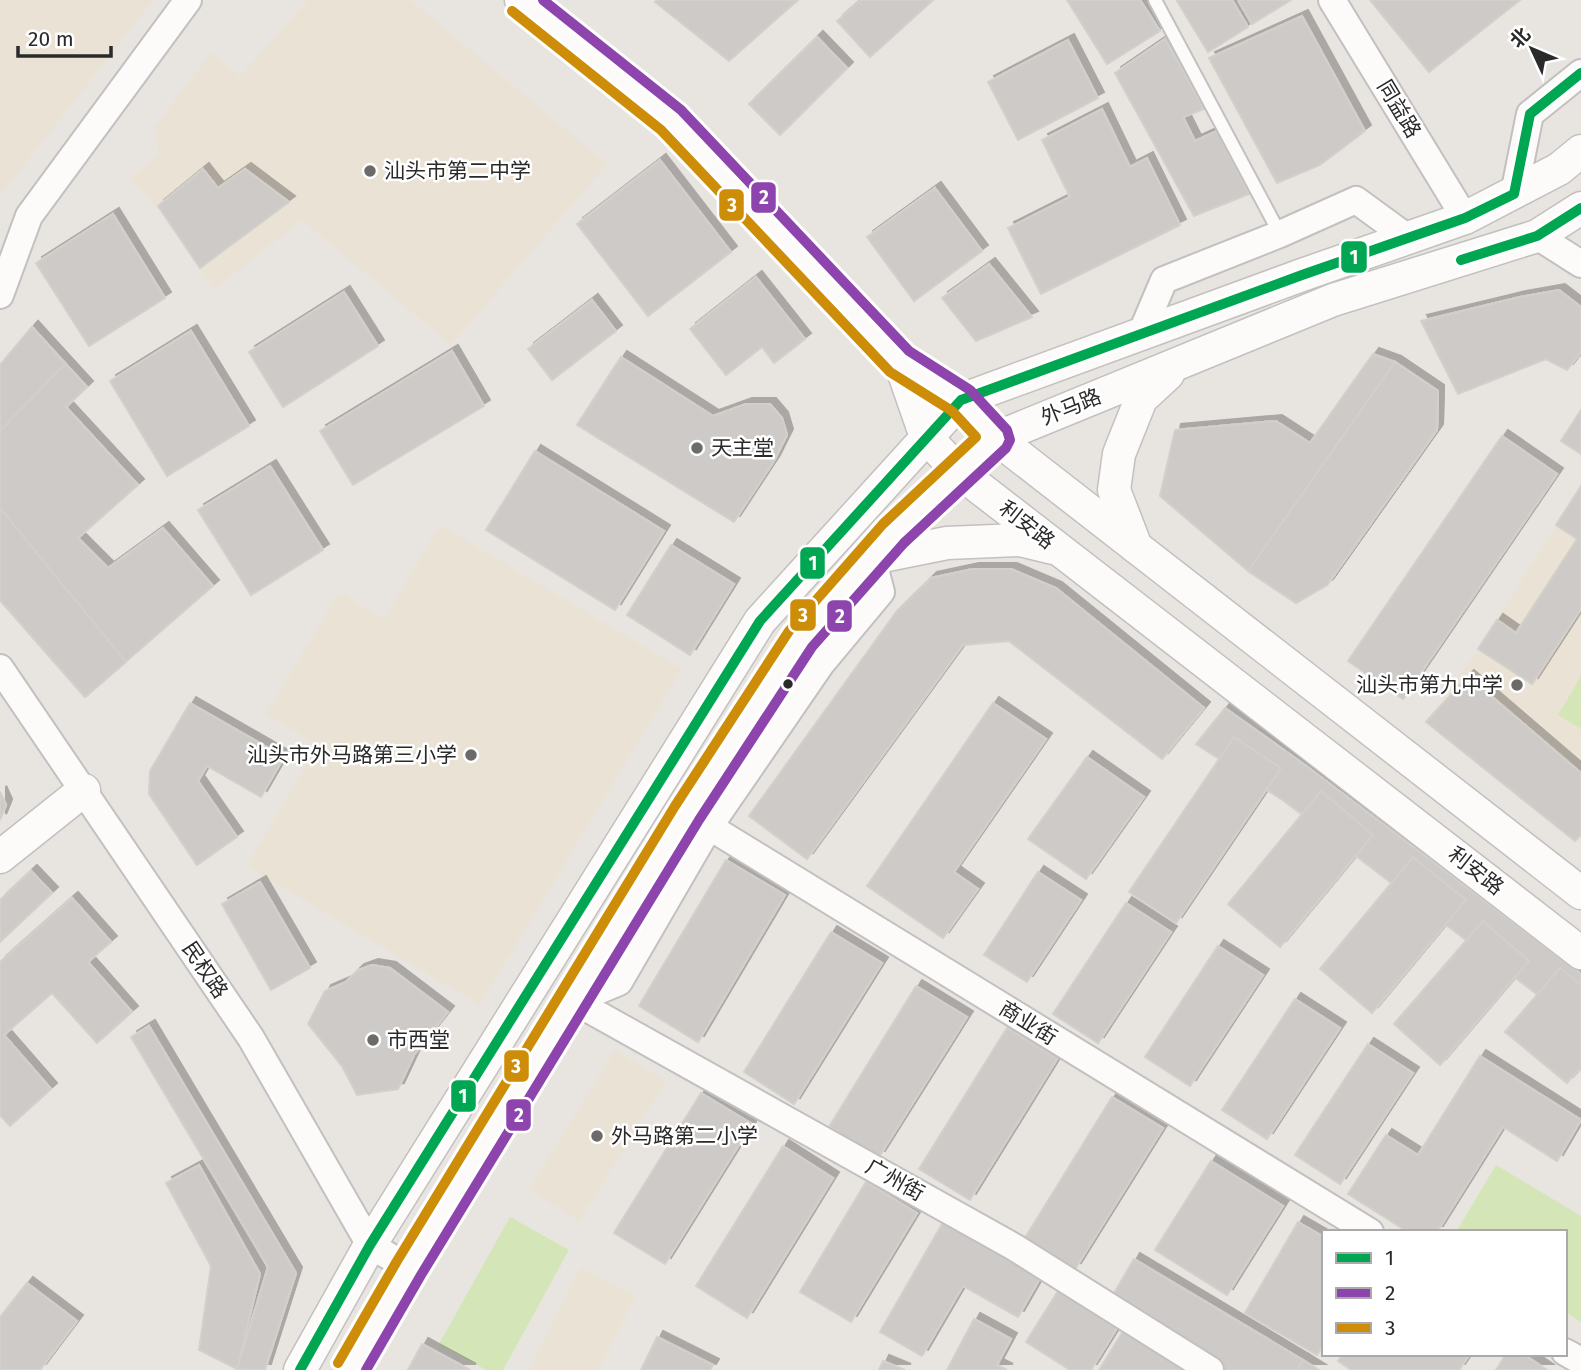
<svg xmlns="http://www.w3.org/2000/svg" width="1581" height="1370" viewBox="0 0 1581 1370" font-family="'Fira Sans','Noto Sans SC',sans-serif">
  <defs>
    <filter id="shadow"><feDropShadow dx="6" dy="-6" stdDeviation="0" flood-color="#0004"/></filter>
  </defs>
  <rect width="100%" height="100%" fill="#e8e4e0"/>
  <g fill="#eae3d5">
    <polygon points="0,0 153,0 0,196"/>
    <polygon points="308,0 410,0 607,164 451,345 302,220 214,290 158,207 156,208 130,178 159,154 154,127 212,52 240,76"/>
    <polygon points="1581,486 1581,845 1426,722 1478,649"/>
    <polygon points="440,525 682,669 480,1005 247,866 318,745 266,714 339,592 384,619"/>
    <polygon points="615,1050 666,1081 579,1221 529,1190"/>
    <polygon points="580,1268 636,1296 599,1370 529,1370"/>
  </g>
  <g fill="#d4e6b8">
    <polygon points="1581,676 1581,729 1558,715"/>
    <polygon points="1496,1165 1581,1216 1581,1322 1565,1312 1565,1232 1456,1232"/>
    <polygon points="510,1217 569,1250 503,1370 486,1370 439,1344"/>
  </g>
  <g fill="#cdcac7" stroke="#d3d0cc" stroke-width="2" filter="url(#shadow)">
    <polygon points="657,0 798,0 729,61 655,2"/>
    <polygon points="861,0 933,0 870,57 837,21"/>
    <polygon points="1067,0 1140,0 1160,31 1107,64"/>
    <polygon points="1179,0 1232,0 1248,27 1208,52 1177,1"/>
    <polygon points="1238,0 1291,0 1252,24"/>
    <polygon points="1370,0 1520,0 1429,72"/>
    <polygon points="1302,16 1365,131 1320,165 1277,183 1209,58"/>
    <polygon points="817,37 847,68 780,135 749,104"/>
    <polygon points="1165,39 1204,109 1183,117 1195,141 1217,131 1249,194 1194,216 1115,73"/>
    <polygon points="1068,40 1098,98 1018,140 988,82"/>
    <polygon points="1102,109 1130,167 1147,158 1180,225 1041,294 1008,228 1070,197 1042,140"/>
    <polygon points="660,160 731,252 648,316 577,224"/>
    <polygon points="203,169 218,188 245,169 289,202 200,268 158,206"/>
    <polygon points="935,188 982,251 914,301 867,237"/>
    <polygon points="113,214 165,298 89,346 36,263"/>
    <polygon points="989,264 1032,317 976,341 942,298"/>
    <polygon points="756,277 805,339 774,363 762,347 726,375 690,329"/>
    <polygon points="1559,290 1581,307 1581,352 1567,370 1546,359 1458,394 1421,321 1520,297"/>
    <polygon points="344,292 378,346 283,407 249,352"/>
    <polygon points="592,300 616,331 552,380 528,349"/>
    <polygon points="32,327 87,387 66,407 138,485 78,538 108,568 163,528 213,586 85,697 0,600 0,365"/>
    <polygon points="32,327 65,364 0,431 0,365"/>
    <polygon points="191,331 249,426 167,476 110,381"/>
    <polygon points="452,351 484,406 353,485 320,431"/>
    <polygon points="1373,354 1395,362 1438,391 1437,430 1327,585 1296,603 1248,571 1160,496 1175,430 1276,421 1310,443"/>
    <polygon points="621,357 713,416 746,404 770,404 782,418 787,435 774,461 734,522 577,425"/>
    <polygon points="1395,362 1438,391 1437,430 1327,585 1296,603 1248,571"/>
    <polygon points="1581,410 1581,454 1561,441"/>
    <polygon points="1502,436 1557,474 1403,699 1348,661"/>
    <polygon points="535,451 664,531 615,610 486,530"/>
    <polygon points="270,466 323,550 251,595 198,510"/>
    <polygon points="1581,486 1581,609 1532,684 1478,649 1497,620 1516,633 1577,539 1556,525"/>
    <polygon points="0,508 126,662 85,697 0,600"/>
    <polygon points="671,545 734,584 690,655 627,615"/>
    <polygon points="973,569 1011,569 1056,588 1204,708 1162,759 1009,641 963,645 807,859 749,816 897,611 931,578"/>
    <polygon points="1468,676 1581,773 1581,835 1575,841 1426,722"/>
    <polygon points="190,703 284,757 261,797 207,766 198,781 237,837 197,865 149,794 150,771"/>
    <polygon points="993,703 1046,739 954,872 978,889 943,938 867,886"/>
    <polygon points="1225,708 1305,765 1581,974 1581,1028 1284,801 1196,744"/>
    <polygon points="1234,737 1281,768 1176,923 1129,892"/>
    <polygon points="1087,757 1144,797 1086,879 1028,839"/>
    <polygon points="1321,791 1373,835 1280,947 1228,904"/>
    <polygon points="0,792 6,805 0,820"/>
    <polygon points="0,792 6,805 0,820"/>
    <polygon points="1413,857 1466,900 1372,1013 1320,969"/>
    <polygon points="726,860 785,895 698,1042 639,1006"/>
    <polygon points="31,871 52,893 0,942 0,900"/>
    <polygon points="1038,872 1081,900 1027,982 984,955"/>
    <polygon points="260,882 310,968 271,990 222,904"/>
    <polygon points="72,898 111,942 88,962 132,1012 97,1043 52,993 4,1035 51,1089 10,1126 0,1115 0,962"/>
    <polygon points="1126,903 1171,932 1098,1043 1053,1014"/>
    <polygon points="1483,921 1529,961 1440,1065 1394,1024"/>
    <polygon points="831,932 882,963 794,1104 744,1072"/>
    <polygon points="1218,946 1263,975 1190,1086 1145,1057"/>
    <polygon points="372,965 390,968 448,1012 414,1055 398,1089 357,1095 342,1066 308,1024 325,991 346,982 358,970"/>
    <polygon points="1560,968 1581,985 1581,1067 1567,1083 1505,1032"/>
    <polygon points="916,986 967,1017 879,1157 829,1127"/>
    <polygon points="1295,999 1340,1028 1267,1139 1222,1110"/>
    <polygon points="149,1026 296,1273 265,1370 237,1369 268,1267 131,1037"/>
    <polygon points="1007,1028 1057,1059 970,1200 919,1169"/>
    <polygon points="1368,1044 1413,1073 1340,1184 1295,1155"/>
    <polygon points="1480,1056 1581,1120 1557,1161 1503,1127 1437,1232 1408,1232 1348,1194 1386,1135 1418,1155"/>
    <polygon points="701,1093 752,1124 665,1264 614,1233"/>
    <polygon points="1112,1097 1163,1128 1075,1269 1025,1238"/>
    <polygon points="783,1146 833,1178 747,1318 696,1286"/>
    <polygon points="1211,1161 1283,1206 1227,1295 1155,1250"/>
    <polygon points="199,1165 260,1274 237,1369 199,1350 211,1266 166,1183"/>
    <polygon points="866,1182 917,1213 851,1322 800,1292"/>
    <polygon points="946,1217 1043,1273 1018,1317 963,1286 922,1356 880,1332"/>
    <polygon points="1298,1222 1324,1237 1324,1344 1317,1355 1245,1313"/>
    <polygon points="1134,1259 1303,1360 1297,1370 1215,1370 1107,1305"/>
    <polygon points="27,1283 77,1321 40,1370 0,1370 0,1317"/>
    <polygon points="1060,1288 1119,1325 1091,1370 1070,1370 1026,1342"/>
    <polygon points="974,1319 1011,1339 997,1365 1007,1370 947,1370"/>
    <polygon points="1125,1328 1184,1364 1181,1370 1099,1370"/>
    <polygon points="657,1337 713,1365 710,1370 641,1370"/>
    <polygon points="422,1344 470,1370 408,1370"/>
    <polygon points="1343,1354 1470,1354 1459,1370 1351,1370 1338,1361"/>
    <polygon points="1506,1354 1523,1354 1547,1370 1496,1370"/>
    <polygon points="1303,1360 1319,1370 1297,1370"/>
    <polygon points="883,1361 905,1370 879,1370"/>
  </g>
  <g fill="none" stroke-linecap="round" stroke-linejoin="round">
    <defs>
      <polyline id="service" points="1155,0 1280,234"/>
      <g id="minor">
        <polyline points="1332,0 1465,218"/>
        <polyline points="1514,194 1530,114 1581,73"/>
        <polyline points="1537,236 1581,264"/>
        <polyline points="0,295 29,216 188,0"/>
        <polyline points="1141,334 1164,280 1280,234 1356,200 1408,238"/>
        <polyline points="0,668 251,1038 370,1245 409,1268"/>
        <polyline points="687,813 1370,1232"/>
        <polyline points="574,1001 1014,1247 1210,1370"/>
        <polyline points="574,1001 619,982 709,827 821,664 881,592 872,558"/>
        <polyline points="1565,1352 1581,1361"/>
      </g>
      <g id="tertiary">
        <polyline points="521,0 671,120 900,362 961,400 996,438 1581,893"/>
        <polyline points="900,362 926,437 959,472 1581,953"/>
        <polyline points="1136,547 1114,490 1119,454 1141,399 1168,374"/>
        <polyline points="872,558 947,543 1020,540 1053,548"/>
        <polyline points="0,857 84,790"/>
        <polyline points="300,1370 370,1245 760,621 961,400 1302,275 1465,218 1559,169 1581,151"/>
        <polyline points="350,1370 409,1268 687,813 801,639 894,533 996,438 1333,300 1537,236 1581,208"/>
      </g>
    </defs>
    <use href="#service" stroke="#c2c0c1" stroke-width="16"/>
    <use href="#minor" stroke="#c2c0c1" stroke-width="30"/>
    <use href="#tertiary" stroke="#c2c0c1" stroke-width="35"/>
    <use href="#service" stroke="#fcfbfa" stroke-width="12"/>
    <use href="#minor" stroke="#fcfbfa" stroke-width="26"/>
    <use href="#tertiary" stroke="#fcfbfa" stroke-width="32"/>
    <defs>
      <g id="bus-1">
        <polyline points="1461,260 1537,236 1581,208"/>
        <polyline points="300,1370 370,1245 760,621 961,400 1302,275 1465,218 1514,194 1530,114 1581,73"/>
      </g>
      <polyline id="bus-2" points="366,1370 421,1275 699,820 812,647 904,543 1006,448 1010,440 1007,430 970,390 909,351 681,110 543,0"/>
      <polyline id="bus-3" points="338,1363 397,1261 675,806 789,631 883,524 976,437 952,411 890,372 661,130 512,11"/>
    </defs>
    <use href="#bus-1" stroke="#fff" stroke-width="16"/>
    <use href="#bus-2" stroke="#fff" stroke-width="16"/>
    <use href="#bus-3" stroke="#fff" stroke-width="16"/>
    <use href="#bus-1" stroke="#00a651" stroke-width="10"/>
    <use href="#bus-2" stroke="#8e44ad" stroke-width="10"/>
    <use href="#bus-3" stroke="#ce8d08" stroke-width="10"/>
  </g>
  <g fill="#6c6b6a" stroke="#fff" stroke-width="2.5">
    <circle cx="370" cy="171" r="7"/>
    <circle cx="697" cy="448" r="7"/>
    <circle cx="1517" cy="685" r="7"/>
    <circle cx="471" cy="755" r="7"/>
    <circle cx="373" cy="1040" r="7"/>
    <circle cx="597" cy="1136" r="7"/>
  </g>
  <circle fill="#2a2a2a" stroke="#fff" stroke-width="2.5" cx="788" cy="684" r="6"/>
  <g text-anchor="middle" stroke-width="5" stroke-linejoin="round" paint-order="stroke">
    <g font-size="21" fill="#2a2a2a" stroke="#fff">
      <text transform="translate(1399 109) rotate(59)" y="7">同益路</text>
      <text transform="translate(1071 407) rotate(-22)" y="7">外马路</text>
      <text transform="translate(1027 525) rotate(38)" y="7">利安路</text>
      <text transform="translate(1476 871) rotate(38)" y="7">利安路</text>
      <text transform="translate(205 970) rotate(56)" y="7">民权路</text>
      <text transform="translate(1028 1023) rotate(32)" y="7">商业街</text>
      <text transform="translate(895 1180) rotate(29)" y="7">广州街</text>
    </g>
    <g font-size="21" fill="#2a2a2a" stroke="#fff" text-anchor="start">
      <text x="384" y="178">汕头市第二中学</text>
      <text x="711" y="455">天主堂</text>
      <text x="1503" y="692" text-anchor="end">汕头市第九中学</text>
      <text x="457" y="762" text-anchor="end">汕头市外马路第三小学</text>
      <text x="387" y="1047">市西堂</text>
      <text x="611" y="1143">外马路第二小学</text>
    </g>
  </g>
  <g stroke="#fff" stroke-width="2.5">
    <rect x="750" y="181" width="27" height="33" rx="7" fill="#8e44ad"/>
    <rect x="718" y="188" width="27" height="34" rx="7" fill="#ce8d08"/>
    <rect x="1340" y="240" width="28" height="34" rx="7" fill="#00a651"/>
    <rect x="799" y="546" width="27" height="34" rx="7" fill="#00a651"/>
    <rect x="789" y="598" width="28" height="34" rx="7" fill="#ce8d08"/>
    <rect x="826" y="599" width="27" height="34" rx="7" fill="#8e44ad"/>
    <rect x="503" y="1049" width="27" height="34" rx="7" fill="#ce8d08"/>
    <rect x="450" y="1079" width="27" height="34" rx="7" fill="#00a651"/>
    <rect x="505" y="1098" width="27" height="34" rx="7" fill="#8e44ad"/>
  </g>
  <g font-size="19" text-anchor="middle" font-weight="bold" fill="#fff">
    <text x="764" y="204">2</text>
    <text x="732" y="212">3</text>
    <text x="1354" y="264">1</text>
    <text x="813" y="570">1</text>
    <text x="803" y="622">3</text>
    <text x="840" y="623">2</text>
    <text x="516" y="1073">3</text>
    <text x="463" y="1103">1</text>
    <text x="519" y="1122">2</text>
  </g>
  <rect x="1322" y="1230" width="245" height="126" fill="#ffffff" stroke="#aaaaaa" stroke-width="2"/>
  <rect x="1336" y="1253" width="35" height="10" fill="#00a651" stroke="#aaaaaa" stroke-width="2"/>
  <text x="1385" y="1265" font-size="21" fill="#2a2a2a">1</text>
  <rect x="1336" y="1288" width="35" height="10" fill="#8e44ad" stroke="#aaaaaa" stroke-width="2"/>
  <text x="1385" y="1300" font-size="21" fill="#2a2a2a">2</text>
  <rect x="1336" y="1323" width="35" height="10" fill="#ce8d08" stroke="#aaaaaa" stroke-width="2"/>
  <text x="1385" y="1335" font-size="21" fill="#2a2a2a">3</text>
  <g transform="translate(1532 49) rotate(314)" stroke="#ffffff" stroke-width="5" paint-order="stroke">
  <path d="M0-5L12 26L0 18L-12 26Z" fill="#2a2a2a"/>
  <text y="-10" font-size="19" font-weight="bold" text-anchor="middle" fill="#2a2a2a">北</text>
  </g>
  <path d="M18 46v10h93v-10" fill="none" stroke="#2a2a2a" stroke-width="3.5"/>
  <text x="28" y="46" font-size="21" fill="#2a2a2a" stroke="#ffffff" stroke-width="5" paint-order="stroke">20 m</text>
</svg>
